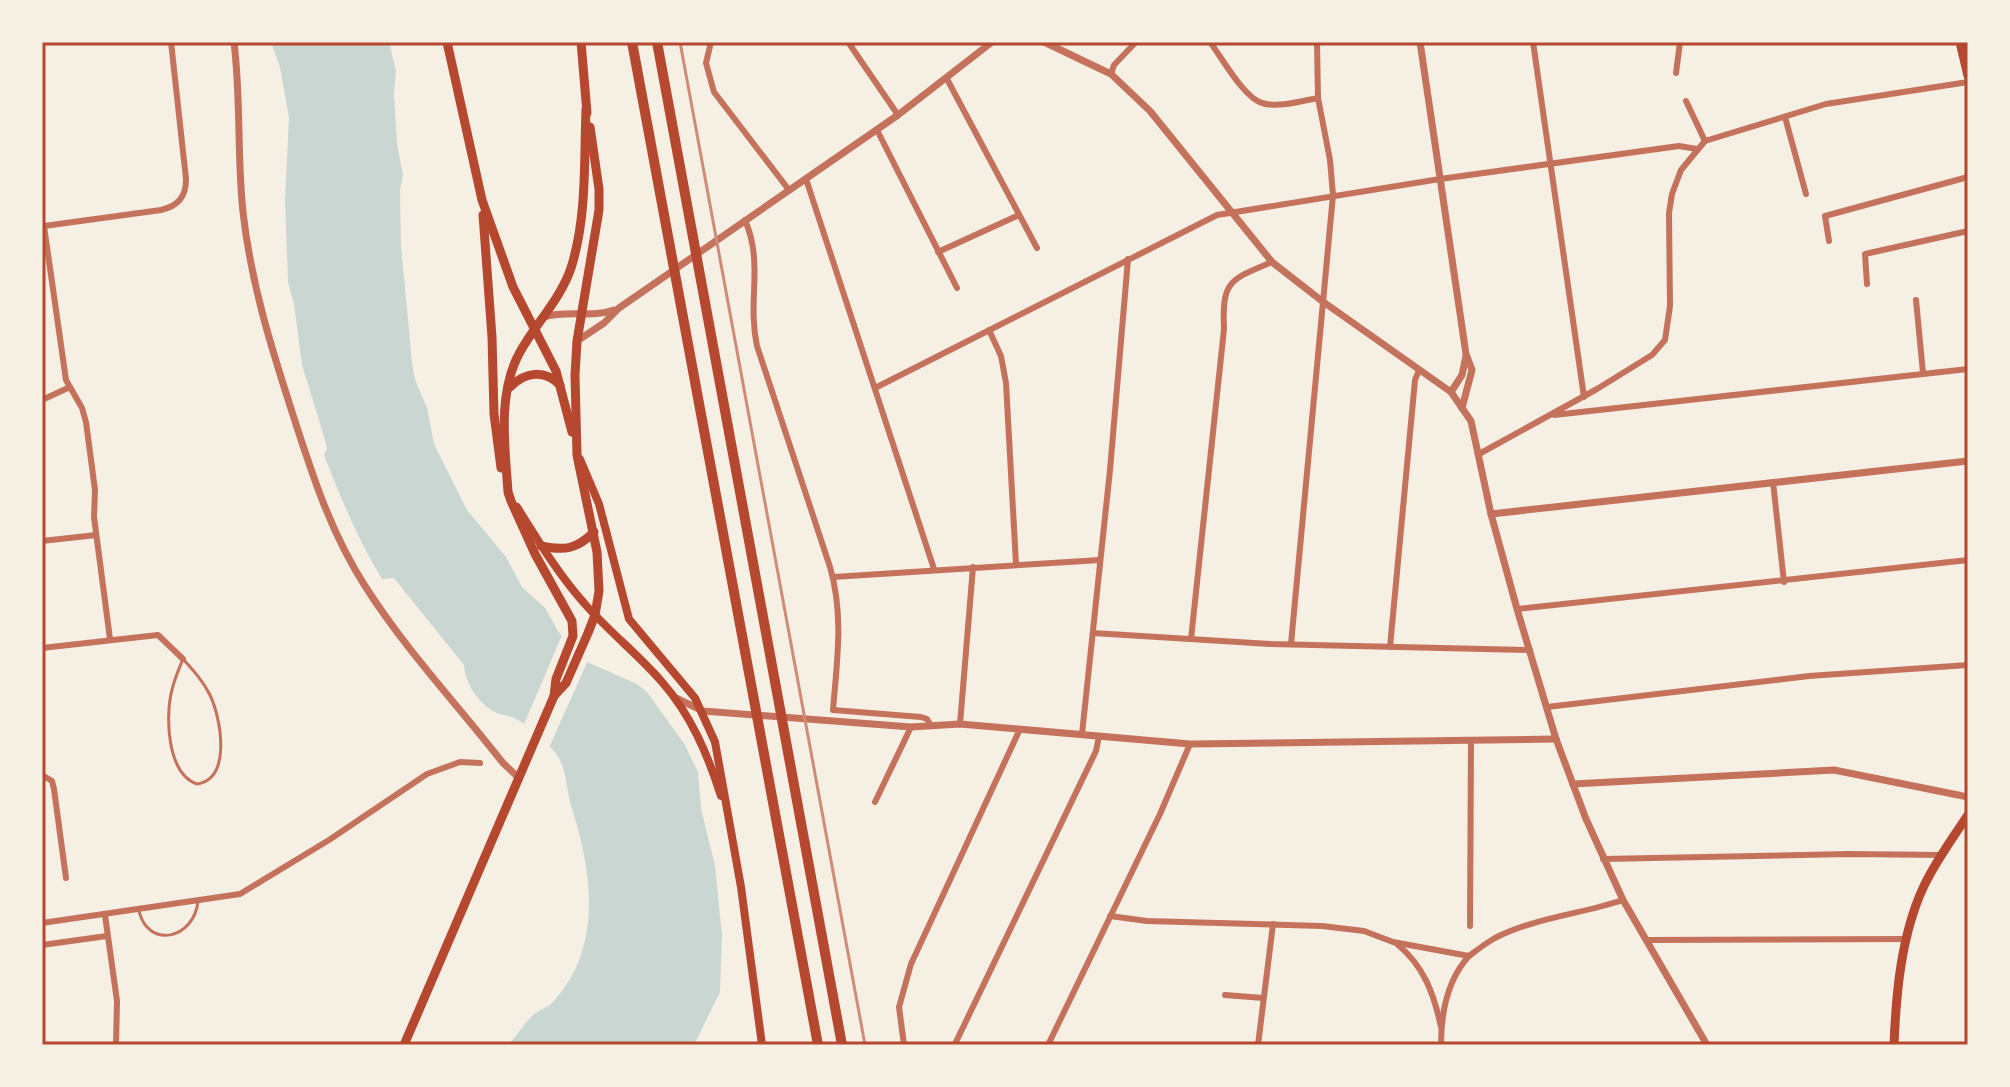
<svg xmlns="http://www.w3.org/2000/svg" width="2010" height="1087" viewBox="0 0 2010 1087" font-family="'Public Sans',sans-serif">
  <rect width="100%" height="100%" fill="#f6efe4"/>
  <path fill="#c9d6d2" d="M271,42H389L396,71L394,93L397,144L403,175L400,189L401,246L412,363L415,380L427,408L434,444L467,510L506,557L522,587L545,608L558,631L574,651L587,662L637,684L647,692L685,745L698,772L701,809L715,866L722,936L720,992L694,1045H508C515,1038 529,1017 536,1013C541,1009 547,1008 552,1003C602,950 593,876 573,812C565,790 569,767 552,749C543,738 527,724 514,718C509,715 502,715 497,713C479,705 465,683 464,665L394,578L382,579C358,540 341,498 324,455L327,449L325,440L302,365L294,304L288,282L285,199L289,118L280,67Z"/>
  <polygon fill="#f6efe4" points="562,635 570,639 589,658 548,750 522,729"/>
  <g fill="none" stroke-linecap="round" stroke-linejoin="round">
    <g stroke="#c5725c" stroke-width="3">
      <path d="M183,659C193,670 203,681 210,695C221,718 232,779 197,784C167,774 165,716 172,690C174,680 179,669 183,659Z"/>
      <path d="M139,911C148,949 194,940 198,901"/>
    </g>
    <g stroke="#c5725c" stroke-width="6">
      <polyline points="711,42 706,63 714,92 789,190"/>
      <polyline points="848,42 898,115"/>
      <path d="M1210,42C1222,58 1244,98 1262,103C1279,108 1301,101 1318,98"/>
      <polyline points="1533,42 1584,397"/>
      <polyline points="1676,73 1680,42"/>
      <polyline points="1111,74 1114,65 1136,42"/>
      <polyline points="947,79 1037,248"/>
      <polyline points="1686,101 1705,141"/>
      <polyline points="1785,117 1806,194"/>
      <polyline points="877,130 957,288"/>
      <polyline points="806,179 934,569"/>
      <path d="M745,220C764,264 747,300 757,346L830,567C844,615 837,661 833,710L921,717L927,719L931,726"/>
      <polyline points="1829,241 1825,216 1968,177"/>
      <polyline points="938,252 1019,215"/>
      <polyline points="1867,284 1865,254 1968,231"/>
      <polyline points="1916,300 1923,373"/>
      <polyline points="989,330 1001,356 1006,383 1016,564"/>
      <polyline points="875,388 1217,215 1440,179 1679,146 1697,149"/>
      <polyline points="42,400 70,387"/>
      <polyline points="1554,415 1968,369"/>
      <polyline points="1479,454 1597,389 1652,355 1665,340 1670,306 1669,213 1672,194 1681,170 1705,141 1826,104 1968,82"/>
      <polyline points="1773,482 1784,582"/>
      <polyline points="42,541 96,535"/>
      <polyline points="833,577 1100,560"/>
      <polyline points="1517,609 1968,560"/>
      <polyline points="1093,633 1270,644 1530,650"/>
      <path d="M110,639L94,517L95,490L86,422L82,408L66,380L44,226L161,210C178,206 186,197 186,179L171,42"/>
      <path d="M1191,639L1224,329C1222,281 1229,280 1272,262"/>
      <polyline points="1291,644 1333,195 1330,160 1318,98 1317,42"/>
      <polyline points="1390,647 1415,380 1419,370"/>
      <polyline points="42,648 158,635 183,659"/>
      <polyline points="1547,707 1809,676 1968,665"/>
      <polyline points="960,724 973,567"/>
      <polyline points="1082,734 1110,470 1128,259"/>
      <polyline points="42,775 52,781 54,789 66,878"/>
      <polyline points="875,802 911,727"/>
      <polyline points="1603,859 1848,854 1941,855"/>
      <polyline points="105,915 117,1001 116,1045"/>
      <path d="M1110,916L1147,921L1322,926L1364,931L1393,942L1469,956C1477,950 1486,943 1495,938C1534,918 1581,914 1623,900"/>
      <polyline points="42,923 240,894 329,840 427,774 460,762 480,763"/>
      <polyline points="1470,926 1471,741"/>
      <polyline points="1647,940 1907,939"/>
      <path d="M1397,944C1424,966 1434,994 1441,1027"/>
      <polyline points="42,945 107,936"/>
      <polyline points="1225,995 1263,998"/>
      <polyline points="955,1044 1096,751 1099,736"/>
      <polyline points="904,1045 899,1007 911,964 1020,729"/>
      <polyline points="1048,1045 1160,814 1190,744"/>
      <polyline points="1258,1045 1273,924"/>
      <path d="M1441,1045C1441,1013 1447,980 1469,956"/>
    </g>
    <g stroke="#c5725c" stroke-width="7">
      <path d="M234,42C241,99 237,156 243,212C251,284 272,350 294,418C313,477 331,533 365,586C405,649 457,704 503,763L519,778"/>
      <polyline points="1044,42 1111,74 1150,111 1272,262 1322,301 1451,392 1471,421 1491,514 1517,609 1556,739 1586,819 1623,900 1707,1045"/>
      <polyline points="1420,42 1466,354 1472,370 1462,408"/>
      <path d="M544,317C567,310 592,318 614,310"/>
      <polyline points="577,341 604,323 619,308 898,115 992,42"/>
      <polyline points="1451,392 1462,375 1466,356"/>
      <polyline points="1491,514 1968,461"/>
      <polyline points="676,698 703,711 911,727 960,724 1190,744 1556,739"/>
      <polyline points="1573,784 1834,770 1968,797"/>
    </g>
    <g stroke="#b5482f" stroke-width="8">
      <polyline points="580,459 599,504 629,619 695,698 715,742 741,887 762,1045"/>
      <path d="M517,507C538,540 558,574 584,603C608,631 638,654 662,682C691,715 708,755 721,796"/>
    </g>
    <g stroke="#b5482f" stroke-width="9">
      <polyline points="447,42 482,200 513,287 556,371 572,432"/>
      <polyline points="581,42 587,113"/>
      <polyline points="1960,42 1968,76"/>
      <polyline points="483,215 492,337 494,414 501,468"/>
      <path d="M510,387C525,372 544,369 560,385"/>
      <path d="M541,546C565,551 577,549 594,532"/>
      <polyline points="554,696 566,683 588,633 595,615 599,591 597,552 577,455 575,375 577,341 599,210 599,189 590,127"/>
      <path d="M404,1045L554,696L556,679L573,636L572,621L535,554L511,501L508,492C505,447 497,393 520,352C536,323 560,300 571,268C587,218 584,161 586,109"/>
      <path d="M1894,1045C1896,994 1901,936 1923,888C1935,862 1952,839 1968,815"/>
    </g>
    <g stroke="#b5482f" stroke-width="10">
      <polyline points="632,42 818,1045"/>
      <polyline points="657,42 842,1045"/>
    </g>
    <polyline stroke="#cf8b77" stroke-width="3" points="680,42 865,1045"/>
  </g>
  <rect width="2010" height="1087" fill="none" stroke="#f6efe4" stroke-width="88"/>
  <rect x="44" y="44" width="1922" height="999" fill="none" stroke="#b5482f" stroke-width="3"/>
</svg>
